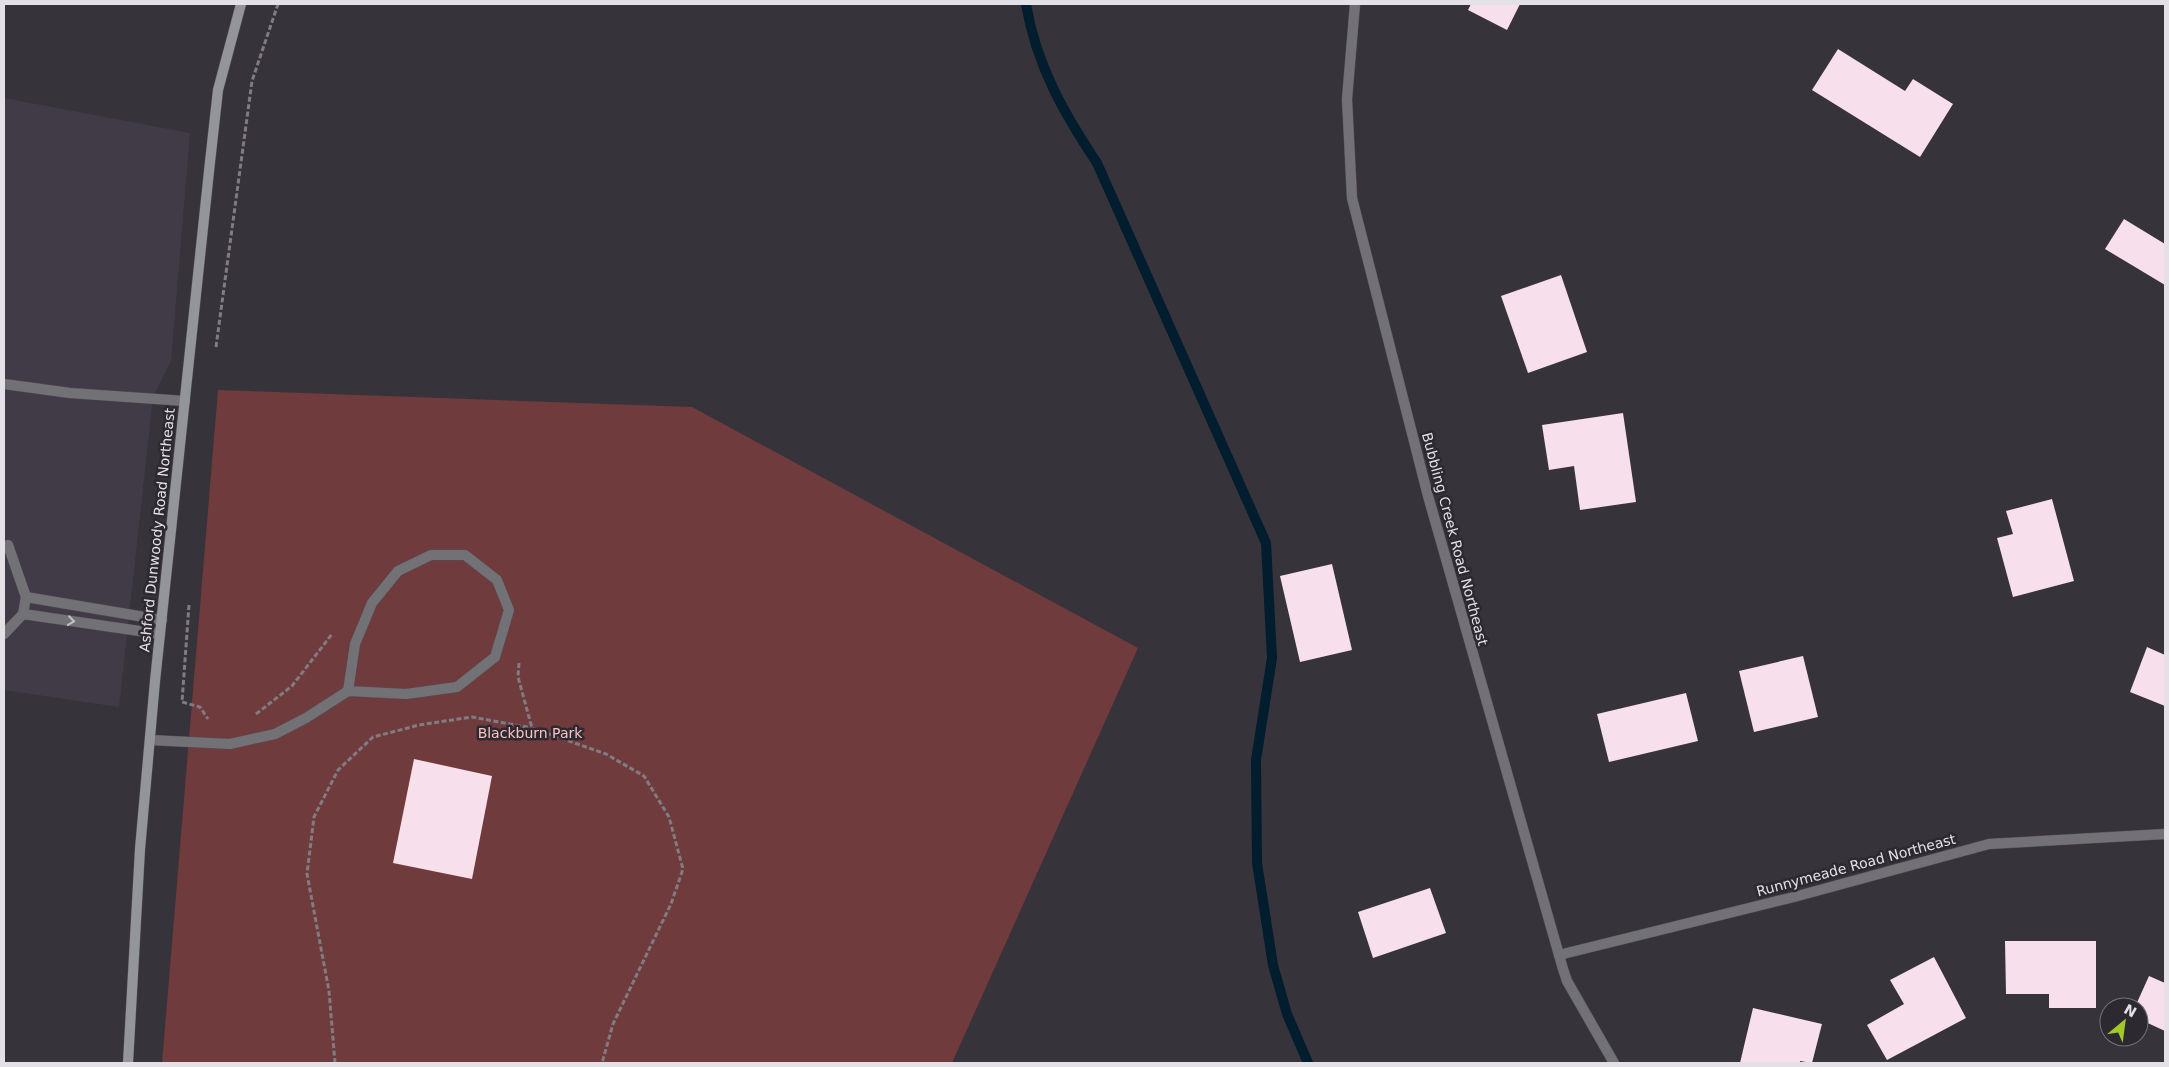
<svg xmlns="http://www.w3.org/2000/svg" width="2169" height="1067" viewBox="0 0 2169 1067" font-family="'DejaVu Sans',sans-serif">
  <rect width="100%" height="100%" fill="#37333a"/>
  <polygon fill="#413b47" points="4,98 190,133 171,361 153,397 119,707 4,690"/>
  <polygon fill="#703b3c" points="218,390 692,407 1138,648 952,1063 162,1063"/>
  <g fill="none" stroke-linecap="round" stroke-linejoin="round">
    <path stroke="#011d2e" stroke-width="10" d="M1026,4C1036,64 1063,112 1097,163L1266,543L1272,658L1256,760L1257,863L1273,965L1287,1014L1308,1063"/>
  </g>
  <g fill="#f7dfec">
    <polygon points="1471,4 1520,4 1507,30 1468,10"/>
    <polygon points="1838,49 1905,91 1913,79 1953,104 1920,157 1812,90"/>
    <polygon points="2124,219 2165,244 2165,285 2105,249"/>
    <polygon points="1561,275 1587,352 1528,373 1501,296"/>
    <polygon points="1623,413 1636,502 1580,510 1574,466 1549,470 1542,425"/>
    <polygon points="2052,499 2074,581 2013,597 1997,538 2013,534 2006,511"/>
    <polygon points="1332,564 1352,650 1300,662 1280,576"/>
    <polygon points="2147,647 2165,655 2165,706 2130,692"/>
    <polygon points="1803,656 1818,717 1754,732 1739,671"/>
    <polygon points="1686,693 1698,741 1609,762 1597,714"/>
    <polygon points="414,759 492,776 472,879 393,863"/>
    <polygon points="1430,888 1446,933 1373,958 1358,912"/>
    <polygon points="2005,941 2096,941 2096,1008 2049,1008 2049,994 2006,994"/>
    <polygon points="1934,957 1966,1018 1887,1060 1867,1025 1904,1004 1890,980"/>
    <polygon points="2149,976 2165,983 2165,1031 2139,1019 2139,1007 2135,1007"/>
    <polygon points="1753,1008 1822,1024 1812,1063 1800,1061 1800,1063 1740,1063"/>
  </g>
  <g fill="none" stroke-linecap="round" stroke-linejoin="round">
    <defs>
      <g id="lane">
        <polyline points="26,597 162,620"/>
        <polyline points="23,614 160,634"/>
        <polyline points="4,634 23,614 26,597 8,545"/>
        <polyline points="150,740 230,744 275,734 306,718 348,691 406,694 457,687 495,657 509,610 497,580 465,555 431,555 398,571 372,603 355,644 348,691"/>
      </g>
      <g id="street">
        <polyline points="1355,4 1347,99 1352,198 1428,496 1563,969 1567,981 1614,1063"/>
        <polyline points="4,384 70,393 185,401"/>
        <polyline points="1559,955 1794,897 1989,844 2165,834"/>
      </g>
      <polyline id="secondary" points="128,1063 140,849 155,681 210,162 218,90 241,4"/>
    </defs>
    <use href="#lane" stroke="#534f56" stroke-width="11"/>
    <use href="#street" stroke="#534f56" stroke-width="11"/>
    <use href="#secondary" stroke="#534f56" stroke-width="11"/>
    <g stroke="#807c82" stroke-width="3" stroke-dasharray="5 2.5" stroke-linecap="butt">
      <polyline points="216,347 252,81 278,4"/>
      <polyline points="189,605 182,702 200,707 208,719"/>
      <polyline points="519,663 518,677 532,728 606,754 644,776 669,817 683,869 671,904 613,1024 602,1063"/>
      <polyline points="256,714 292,686 332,634"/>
      <polyline points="335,1063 329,991 307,874 314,817 338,770 373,737 419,725 472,717 532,728"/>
    </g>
    <use href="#lane" stroke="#727276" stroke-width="10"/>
    <use href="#street" stroke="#727276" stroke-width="10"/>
    <use href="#secondary" stroke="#93959a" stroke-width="10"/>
  </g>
  <defs><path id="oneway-chevron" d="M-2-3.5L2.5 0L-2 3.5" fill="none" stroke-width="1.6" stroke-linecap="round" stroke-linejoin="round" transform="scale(1.25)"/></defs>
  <use stroke="#c2c0c4" href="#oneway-chevron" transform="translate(71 621) rotate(8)"/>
  <g text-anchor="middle" stroke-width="5" stroke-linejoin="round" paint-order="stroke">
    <g font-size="14" fill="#e4e1e6" stroke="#2d2930">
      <text transform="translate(157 530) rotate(-84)" y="5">Ashford Dunwoody Road Northeast</text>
      <text transform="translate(1455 539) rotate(75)" y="5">Bubbling Creek Road Northeast</text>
      <text transform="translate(1856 865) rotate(-15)" y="5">Runnymeade Road Northeast</text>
    </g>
    <g font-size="14" fill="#fbc2c2" stroke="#2d2930">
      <text x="530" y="738">Blackburn Park</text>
    </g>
  </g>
  <rect width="2169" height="1067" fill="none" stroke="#e4e1e6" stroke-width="10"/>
  <g transform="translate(2124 1022) rotate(29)"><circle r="24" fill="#2d2930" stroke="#767379"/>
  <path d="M0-4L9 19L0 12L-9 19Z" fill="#a0c92c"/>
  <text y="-8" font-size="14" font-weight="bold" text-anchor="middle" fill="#e4e1e6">N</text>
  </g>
</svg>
